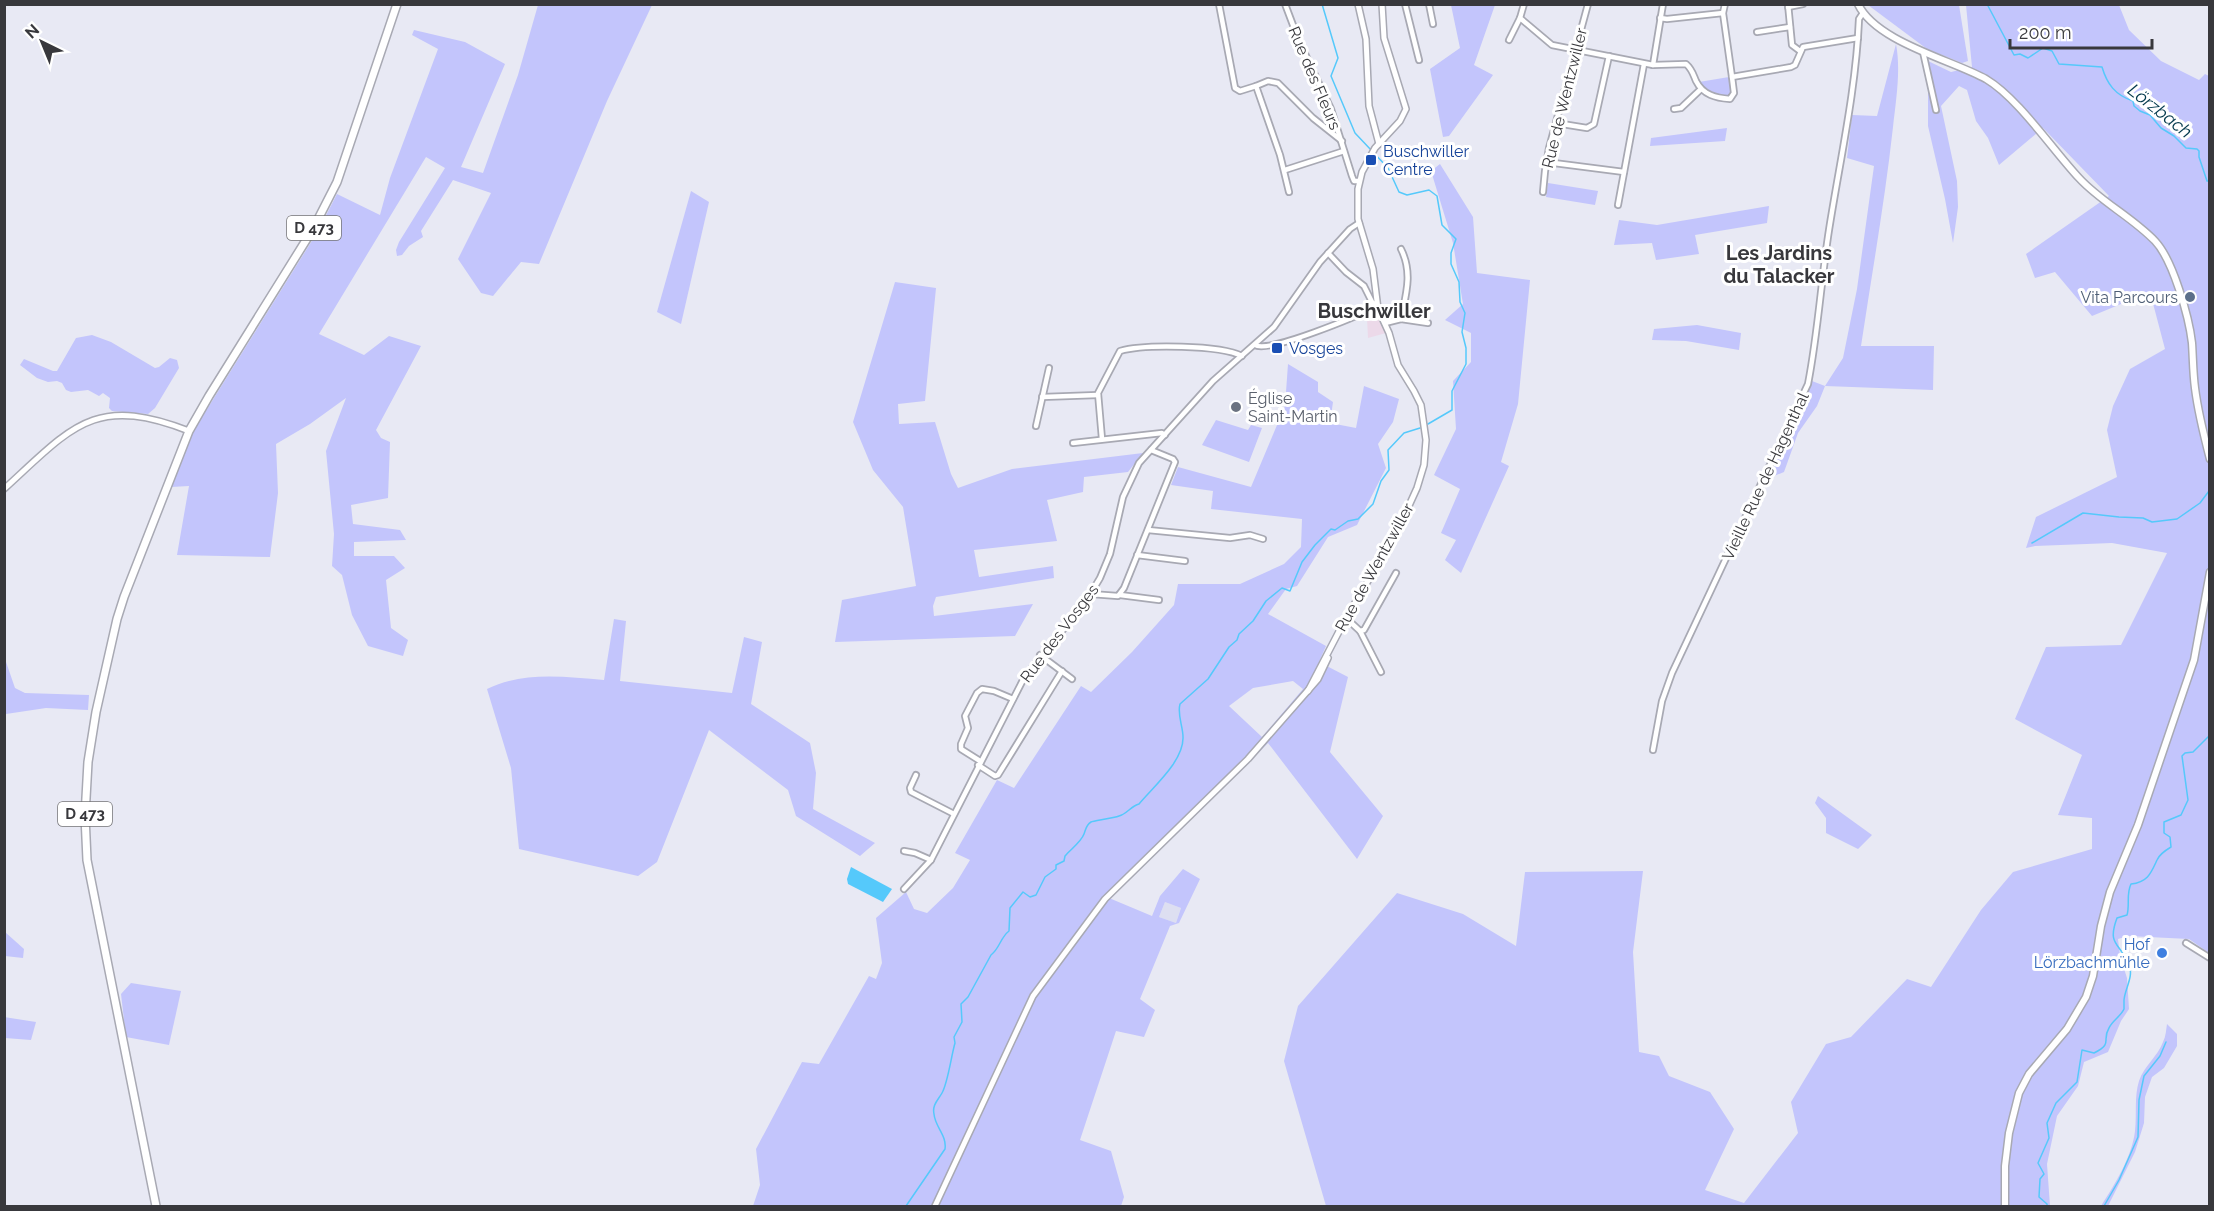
<svg xmlns="http://www.w3.org/2000/svg" width="2214" height="1211" viewBox="0 0 2214 1211" font-family="Raleway,sans-serif">
  <rect width="100%" height="100%" fill="#e8e9f4"/>
  <polygon fill="#dddff1" points="1165,902 1181,908 1176,923 1159,917"/>
  <polygon fill="#ecd9e9" points="1376,315 1386,333 1368,338 1367,318"/>
  <g fill="#c3c5fc" fill-rule="evenodd">
    <polygon points="538,5 652,5 607,101 539,264 521,262 493,296 481,293 458,259 491,193 453,180 421,231 423,237 409,246 402,255 397,256 396,250 399,242 445,168 426,157 319,334 364,355 389,336 421,346 376,430 381,438 390,442 388,498 351,505 353,524 400,530 406,540 354,542 354,556 394,556 405,568 386,580 391,628 408,640 403,656 368,646 352,615 342,575 332,566 334,534 326,451 346,398 310,424 276,444 278,493 270,557 177,555 189,486 171,487 194,430 318,231 337,194 380,215 390,178 438,49 412,35 414,30 465,42 505,64 461,167 483,173 518,75"/>
    <polygon points="1451,5 1495,5 1474,65 1493,75 1449,136 1443,137 1430,69 1460,48"/>
    <polygon points="1868,5 1959,5 1968,61 1962,63 1927,49"/>
    <polygon points="1966,5 2119,5 2129,30 2161,61 2199,80 2205,74 2209,76 2209,953 2189,939 2128,936 2118,939 2120,956 2127,978 2129,1009 2121,1021 2108,1052 2084,1062 2078,1086 2057,1116 2047,1164 2050,1206 1326,1206 1284,1061 1298,1006 1397,893 1463,914 1516,946 1525,872 1643,871 1633,952 1639,1052 1659,1056 1669,1076 1710,1092 1734,1129 1705,1190 1744,1203 1798,1133 1791,1102 1826,1044 1851,1037 1907,979 1931,987 1981,910 2013,872 2092,849 2092,818 2058,815 2082,755 2015,719 2046,647 2121,645 2167,553 2112,543 2035,546 2026,548 2036,517 2117,477 2107,430 2113,406 2130,369 2165,349 2150,292 2092,316 2055,272 2035,278 2026,254 2109,196 2043,128 1999,165 1988,138 1976,121 1967,90 1959,86 1941,106 1957,181 1958,207 1953,243 1945,199 1928,126 1928,61 1951,72 1972,67"/>
    <path d="M1896,44C1901,70 1896,100 1893,127C1885,200 1872,273 1861,346H1934L1933,390L1825,386L1817,406L1798,433L1784,472L1769,478L1812,381L1825,386L1843,358L1857,289L1874,166L1847,158L1852,115L1877,116Z"/>
    <path d="M1729,77L1732,89L1729,97C1717,97 1704,93 1699,82Z"/>
    <polygon points="1727,128 1725,141 1650,146 1651,138"/>
    <polygon points="1440,164 1473,217 1477,273 1530,280 1518,404 1501,462 1509,466 1461,573 1445,560 1456,540 1441,533 1460,489 1434,475 1456,429 1453,381 1471,362 1471,333 1445,320 1463,304 1453,243 1431,171"/>
    <polygon points="1548,183 1598,191 1595,205 1546,197"/>
    <polygon points="691,191 709,202 681,324 657,312"/>
    <polygon points="1769,206 1767,223 1695,235 1699,254 1656,260 1652,243 1614,245 1619,220 1657,225"/>
    <polygon points="895,282 936,288 925,401 898,404 899,424 935,422 951,474 958,488 1012,469 1143,453 1128,472 1084,477 1083,492 1047,500 1057,541 974,550 979,577 1053,566 1054,578 936,597 933,606 934,616 1033,604 1015,636 835,642 842,600 916,586 903,507 873,470 853,422"/>
    <polygon points="1697,325 1741,333 1739,350 1686,341 1652,340 1654,329"/>
    <polygon points="92,335 111,342 155,368 159,367 170,358 177,360 179,368 155,408 148,414 112,411 109,408 110,398 103,393 99,396 88,390 71,392 66,390 62,383 57,381 48,382 37,378 20,365 24,359 53,371 57,371 76,338"/>
    <path d="M1288,364L1318,382V392L1333,402L1330,423L1356,428L1364,386L1399,399L1393,422L1378,444L1386,468L1357,525L1328,537L1297,586L1286,589L1268,614L1326,646L1319,662L1348,677L1330,752L1383,816L1357,859L1268,743L1109,898L1152,916L1160,896L1183,869L1200,879L1179,923L1170,926L1140,999L1155,1010L1144,1037L1116,1031L1080,1140L1111,1151L1124,1197L1121,1206H753L760,1185L756,1149L802,1062L819,1064L869,976L876,979L882,963L876,918L906,892L914,909L927,913L953,888L970,860L955,853L997,780L1014,788L1081,686L1091,692L1132,652L1174,605L1178,584H1240L1284,564L1301,547L1302,519L1211,509L1213,491L1171,485L1178,467L1251,487L1285,406ZM1293,681L1303,689L1262,737L1229,706L1253,688ZM1165,902L1181,908L1176,923L1159,917Z"/>
    <polygon points="1216,420 1248,430 1251,425 1262,428 1249,462 1202,445"/>
    <path d="M614,619L626,621L620,681L732,693L744,637L762,642L751,704L810,743L816,773L813,809L875,843L860,856L796,816L788,790L709,730L657,862L638,876L519,849L511,768L487,689C523,671 565,677 604,680Z"/>
    <polygon points="5,659 15,688 25,693 89,695 88,710 46,708 6,714"/>
    <polygon points="1818,796 1872,835 1858,849 1826,833 1826,818 1815,803"/>
    <polygon points="5,932 24,949 23,958 5,956"/>
    <polygon points="131,983 181,991 169,1045 126,1037 121,994"/>
    <polygon points="4,1017 36,1022 31,1040 5,1038"/>
    <path d="M2167,1024L2177,1034V1046L2164,1068L2152,1077L2145,1097L2144,1123L2135,1152L2108,1206H2101C2115,1184 2132,1157 2135,1131C2137,1114 2134,1097 2139,1081C2144,1066 2158,1056 2163,1042C2166,1036 2166,1030 2167,1024Z"/>
  </g>
  <polygon fill="#55c9fb" points="851,867 892,889 883,902 848,884 847,879"/>
  <g fill="none" stroke-linecap="round" stroke-linejoin="round">
    <g stroke="#55c9fb" stroke-width="1.5">
      <polyline points="1322,4 1338,58 1331,76 1355,133 1388,168 1399,192 1407,195 1429,190 1437,196 1442,225 1456,239 1451,253 1451,264 1459,282 1460,302 1465,313 1462,332 1466,348 1466,364 1452,391 1452,410 1428,424"/>
      <path d="M1987,4L2014,55L2020,54L2028,58L2043,48L2052,51L2059,64L2102,67C2107,84 2115,95 2133,101L2134,106L2140,111L2150,115L2161,128L2174,136L2186,148L2197,149L2199,151V157L2207,181H2210"/>
      <polyline points="2032,543 2083,513 2119,517 2143,518 2152,522 2177,519 2200,503 2209,491"/>
      <path d="M906,1206L945,1149C947,1135 935,1127 934,1114C932,1105 938,1100 942,1093C948,1082 951,1057 955,1043L954,1037L962,1022L961,1004L968,997L991,955C1000,948 1000,938 1009,931L1010,908L1023,892L1030,897L1036,895L1045,877L1056,869V865L1064,861L1065,856C1071,849 1081,842 1084,834C1086,829 1086,825 1091,822C1093,821 1114,818 1119,816C1127,814 1131,806 1139,804C1153,787 1184,761 1183,737C1183,726 1177,715 1180,704L1208,679L1229,647L1237,640L1239,634L1253,621L1266,601L1282,588L1290,591L1302,562L1315,545L1331,529L1335,530L1348,521L1358,519L1373,504L1381,481L1389,470L1388,450L1404,433L1420,428"/>
      <path d="M2047,1206V1204L2039,1197L2040,1179L2044,1174L2038,1163L2049,1138L2047,1123L2056,1103L2077,1082L2082,1050L2094,1053C2114,1043 2101,1041 2109,1028C2112,1021 2121,1016 2124,1009C2124,1008 2124,1002 2124,1000C2125,988 2134,977 2129,964C2119,942 2107,945 2117,918L2127,915C2130,905 2126,894 2131,884C2148,882 2151,873 2157,860C2159,855 2166,850 2171,847L2170,837L2164,833V822L2181,815L2188,800L2182,756L2185,753L2193,752L2210,735"/>
      <polyline points="2104,1206 2119,1180 2138,1137 2139,1100 2144,1076 2160,1056 2166,1042"/>
    </g>
    <defs>
      <g id="minor">
        <polyline points="1219,4 1235,88 1240,91 1256,86"/>
        <polyline points="1285,4 1299,41 1331,109 1352,176 1354,181 1359,181"/>
        <polyline points="1405,4 1419,60"/>
        <polyline points="1429,4 1433,24"/>
        <path d="M1524,4L1520,18L1552,45L1653,65L1686,64C1692,69 1693,74 1696,81C1703,95 1716,98 1730,99L1734,93L1732,77L1791,67L1795,65L1803,47L1858,38"/>
        <polyline points="1725,4 1723,13 1732,77"/>
        <polyline points="1788,4 1792,45 1800,51"/>
        <polyline points="1788,7 1803,4"/>
        <polyline points="1660,18 1667,19 1723,13"/>
        <polyline points="1757,32 1790,27"/>
        <polyline points="1509,40 1520,18"/>
        <polyline points="1923,52 1936,110"/>
        <polyline points="1653,65 1663,4"/>
        <polyline points="1674,109 1681,108 1701,89"/>
        <polyline points="1556,123 1587,128 1594,124 1609,56"/>
        <polyline points="1546,162 1624,172"/>
        <polyline points="1285,170 1344,151"/>
        <polyline points="1289,192 1280,155 1256,86 1268,81 1278,83 1313,118 1342,141"/>
        <polyline points="1543,192 1545,171 1549,148 1588,4"/>
        <polyline points="1618,205 1644,64"/>
        <path d="M1401,249C1413,273 1406,294 1401,319"/>
        <polyline points="1385,323 1401,319 1428,323"/>
        <path d="M1255,345C1268,354 1360,315 1377,306L1372,302L1364,286L1346,272L1328,253"/>
        <polyline points="1042,397 1098,395"/>
        <polyline points="1036,426 1049,368"/>
        <path d="M1102,439L1098,393L1120,351C1144,344 1220,345 1242,356"/>
        <polyline points="1073,443 1162,433 1165,435"/>
        <polyline points="1148,530 1230,538 1250,535 1263,539"/>
        <polyline points="1137,555 1185,561"/>
        <polyline points="1091,594 1118,596 1124,588 1175,462 1173,459 1151,450"/>
        <polyline points="1120,595 1159,600"/>
        <polyline points="1346,618 1360,631 1364,630 1396,573"/>
        <polyline points="1360,631 1381,672"/>
        <polyline points="1040,655 1072,679"/>
        <path d="M1653,750L1662,701L1672,673L1808,384C1818,333 1821,281 1829,230C1840,160 1856,90 1859,19L1863,13"/>
        <polyline points="980,761 961,749 961,744 968,728 965,716 977,693 982,689 994,691 1013,699"/>
        <polyline points="978,765 995,776 998,775 1062,671"/>
        <polyline points="916,775 910,788 911,792 954,814"/>
        <polyline points="904,851 915,853 931,860"/>
        <polyline points="904,889 931,860 1025,676 1085,603 1100,578 1110,554 1123,497 1139,463 1213,381 1274,327 1320,262 1350,229 1359,223"/>
        <polyline points="2186,943 2210,958"/>
      </g>
      <g id="tertiary">
        <polyline points="1358,4 1366,39 1369,106 1379,144"/>
        <path d="M4,489C72,427 94,394 189,431"/>
        <polyline points="1308,691 1346,618 1397,532 1417,488 1424,465 1426,440 1421,405 1414,391 1398,365 1389,333 1378,309 1373,269 1358,219 1358,189 1362,172 1375,148 1400,121 1406,109 1384,38 1382,4"/>
        <polyline points="935,1206 1033,996 1105,899 1248,759 1318,679 1328,658"/>
      </g>
      <g id="secondary">
        <path d="M1858,4C1876,42 1952,60 1986,79C2018,98 2052,149 2079,178C2101,202 2132,217 2155,241C2173,260 2189,317 2192,343C2193,358 2193,373 2195,388C2198,412 2204,436 2210,459"/>
        <polyline points="2005,1206 2005,1166 2009,1133 2019,1093 2029,1074 2067,1029 2086,997 2093,976 2101,926 2110,892 2138,825 2194,660 2210,572"/>
      </g>
      <polyline id="primary" points="156,1206 87,860 85,816 88,762 96,712 117,619 124,597 189,431 209,396 313,229 337,182 397,4"/>
    </defs>
    <use href="#minor" stroke="#a8a9b3" stroke-width="8"/>
    <use href="#tertiary" stroke="#a8a9b3" stroke-width="8"/>
    <use href="#secondary" stroke="#a8a9b3" stroke-width="9"/>
    <use href="#primary" stroke="#a8a9b3" stroke-width="10"/>
    <use href="#minor" stroke="#fff" stroke-width="4.5"/>
    <use href="#tertiary" stroke="#fff" stroke-width="5"/>
    <use href="#secondary" stroke="#fff" stroke-width="6"/>
    <use href="#primary" stroke="#fff" stroke-width="7"/>
  </g>
  <g fill="#1a4fb4" stroke="#fff" stroke-width="2">
    <rect x="1365" y="154" width="12" height="12" rx="3"/>
    <rect x="1271" y="342" width="12" height="12" rx="3"/>
  </g>
  <circle fill="#5c6f8a" stroke="#fff" stroke-width="2" cx="2190" cy="297" r="6"/>
  <circle fill="#6b7280" stroke="#fff" stroke-width="2" cx="1236" cy="407" r="6"/>
  <circle fill="#3f7fe0" stroke="#fff" stroke-width="2" cx="2162" cy="953" r="6"/>
  <g text-anchor="middle" stroke-width="6" stroke-linejoin="round" paint-order="stroke">
    <g fill="#fff" stroke="#747476" stroke-width="1.5">
      <rect x="287" y="216" width="54" height="24" rx="4.5"/>
      <rect x="58" y="802" width="54" height="24" rx="4.5"/>
    </g>
    <g font-size="15" font-weight="bold" fill="#38383c">
      <text x="314" y="233">D 473</text>
      <text x="85" y="819">D 473</text>
    </g>
    <g font-size="16" fill="#38383c" stroke="#fff">
      <text transform="translate(1315 78) rotate(67)" y="6">Rue des Fleurs</text>
      <text transform="translate(1564 98) rotate(-76)" y="6">Rue de Wentzwiller</text>
      <text transform="translate(1765 476) rotate(-65)" y="6">Vieille Rue de Hagenthal</text>
      <text transform="translate(1374 567) rotate(-61)" y="6">Rue de Wentzwiller</text>
      <text transform="translate(1059 633) rotate(-53)" y="6">Rue des Vosges</text>
    </g>
    <g font-size="16" fill="#164399" stroke="#fff" text-anchor="start">
      <text x="1383" y="157">Buschwiller<tspan x="1383" dy="18">Centre</tspan></text>
      <text x="1289" y="354">Vosges</text>
    </g>
    <g font-size="16" fill="#4e5e75" stroke="#fff" text-anchor="end">
      <text x="2178" y="303">Vita Parcours</text>
    </g>
    <g font-size="16" fill="#5b616d" stroke="#fff" text-anchor="start">
      <text x="1248" y="404">Église<tspan x="1248" dy="18">Saint-Martin</tspan></text>
    </g>
    <g font-size="16" fill="#366cbe" stroke="#fff" text-anchor="end">
      <text x="2150" y="950">Hof<tspan x="2150" dy="18">Lörzbachmühle</tspan></text>
    </g>
    <g font-size="18" font-style="italic" fill="#02384c" stroke="#fff">
      <text transform="translate(2160 111) rotate(38)" y="6">Lörzbach</text>
    </g>
    <g font-size="20" font-weight="bold" fill="#38383c" stroke="#fff">
      <text x="1779" y="260">Les Jardins<tspan x="1779" dy="23">du Talacker</tspan></text>
      <text x="1374" y="318">Buschwiller</text>
    </g>
  </g>
  <rect width="2214" height="1211" fill="none" stroke="#38383c" stroke-width="12"/>
  <g transform="translate(42 42) rotate(317)" stroke="#ffffff" stroke-width="4.5" paint-order="stroke">
  <path d="M0-4.5L10 22L0 15L-10 22Z" fill="#38383c"/>
  <text y="-9" font-size="16" font-weight="bold" text-anchor="middle" fill="#38383c">N</text>
  </g>
  <path d="M2010 39v9h142v-9" fill="none" stroke="#38383c" stroke-width="3"/>
  <text x="2019" y="39" font-size="18" fill="#38383c" stroke="#ffffff" stroke-width="4.5" paint-order="stroke">200 m</text>
</svg>
